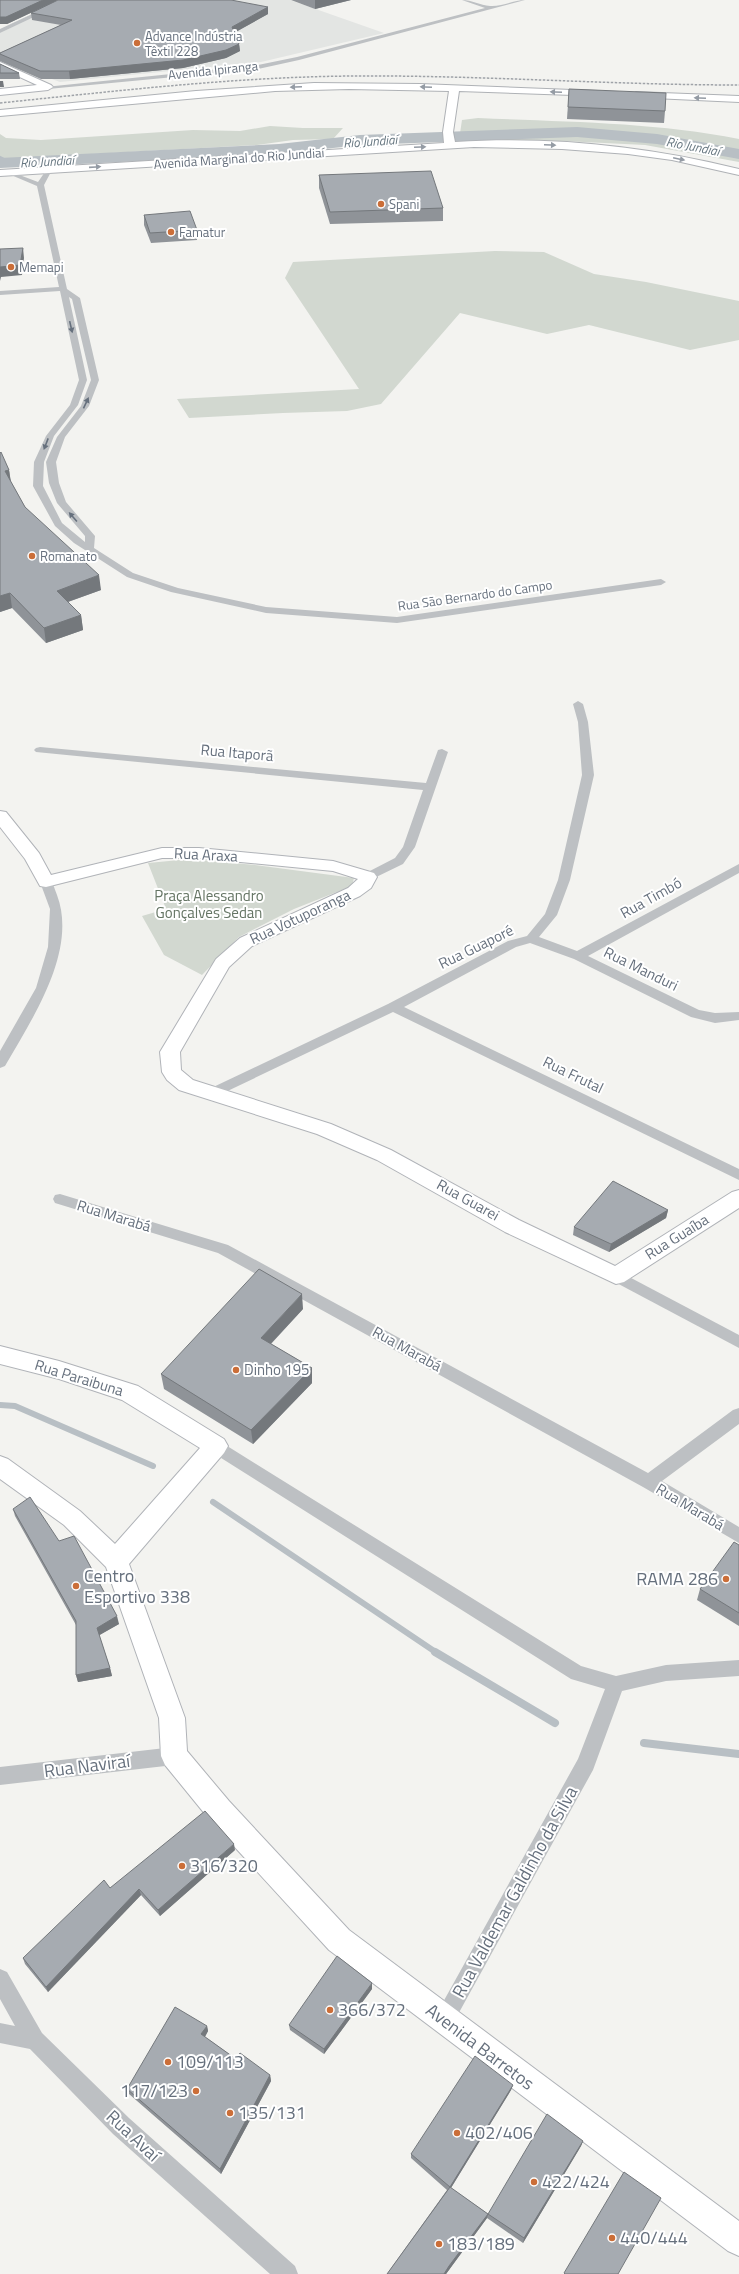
<svg xmlns="http://www.w3.org/2000/svg" width="739" height="2274" viewBox="0 0 739 2274" font-family="'Titillium Web',sans-serif">
  <rect width="100%" height="100%" fill="#f3f3f0"/>
  <polygon fill="#e3e5e3" points="110,0 290,0 384,33 261,62 60,82 0,60 0,33 29,19 57,24"/>
  <g fill="#d2d8d0">
    <path d="M478,118C565,122 653,122 739,139V162L645,145L563,141L459,140L462,120Z"/>
    <polygon points="270,126 303,128 343,128 333,139 293,140 257,145 0,159 0,134 6,138 41,140 193,130 240,131"/>
    <polygon points="495,251 544,252 594,274 646,282 739,301 739,340 690,350 589,325 547,334 460,313 381,404 347,411 283,413 189,418 177,399 359,389 285,278 293,262"/>
    <polygon points="190,859 255,865 354,878 352,886 294,909 239,937 202,975 164,955 142,916 166,909 148,863"/>
  </g>
  <g fill="none" stroke-linecap="round" stroke-linejoin="round">
    <polyline stroke="#b8bfc4" stroke-width="2.5" points="0,157 10,162"/>
    <g stroke="#b8bfc4" stroke-width="6">
      <polyline points="0,1405 15,1406 153,1466"/>
      <polyline points="213,1502 437,1653"/>
    </g>
    <g stroke="#b8bfc4" stroke-width="8">
      <polyline points="435,1652 555,1723"/>
      <polyline points="644,1743 739,1754"/>
    </g>
    <polygon fill="#b8bfc4" fill-rule="evenodd" points="577,127 657,134 739,149 739,159 657,144 577,137 360,145 279,154 0,168 0,158 279,144 360,135"/>
    <defs>
      <g id="secondary">
        <polygon points="0,62 51,85 53,87 48,90 0,95 0,89 37,85 0,68"/>
        <polygon points="0,811 6,812 39,853 51,875 162,848 199,848 333,861 374,873 377,877 371,888 360,896 252,946 229,967 180,1052 181,1070 193,1080 331,1124 391,1150 519,1220 615,1266 732,1192 739,1190 739,1208 624,1282 616,1284 505,1232 377,1160 317,1134 179,1090 167,1080 162,1072 160,1052 216,959 240,938 348,888 358,879 333,871 199,858 162,858 46,887 40,886 25,859 0,827"/>
        <polygon points="0,1346 59,1361 138,1386 224,1439 228,1446 224,1453 129,1564 185,1718 187,1751 229,1801 349,1930 739,2221 739,2256 728,2251 329,1950 209,1819 165,1765 161,1756 159,1718 106,1567 64,1525 0,1479 0,1456 8,1459 80,1511 115,1544 200,1448 122,1400 59,1379 0,1364"/>
      </g>
      <g id="primary">
        <path d="M314,83L420,84L598,91L602,92V96L459,91L453,132L455,142C551,136 646,146 739,169V175L672,160L628,154L562,149L474,147L0,176V170L444,143L443,132L449,91L349,89L275,91L0,116V110L196,91Z"/>
        <polygon points="636,92 739,96 739,102 632,97 631,95"/>
      </g>
    </defs>
    <use href="#secondary" stroke="#b0b3b8" stroke-width="2"/>
    <use href="#primary" stroke="#afb2b6" stroke-width="2"/>
    <g fill="#bdc0c3" fill-rule="evenodd">
      <polygon points="62,0 70,0 0,33 0,29"/>
      <path d="M462,0C472,0 480,5 490,6C501,7 514,0 525,0L299,60L258,69L48,89L45,87L258,65L297,57L485,8Z"/>
      <path d="M47,169L52,170L44,185L67,289L80,298L99,380L89,406L65,437L56,462L59,483L66,502L95,536L94,548L133,573L178,588L266,607L397,617L661,579L666,582L661,585L397,623L266,613L171,592L127,577L74,543L55,526L33,486L34,462L46,436L70,405L79,380L60,291L0,295V291L59,287L37,186L4,172L9,171L38,182ZM69,297L72,299L91,380L81,406L57,437L46,462L49,483L57,503L85,536V542L62,523L43,486L44,462L54,436L78,405L87,380Z"/>
      <polygon points="578,701 583,704 588,722 594,775 570,880 557,915 539,937 577,951 739,864 739,873 588,956 699,1010 715,1013 739,1012 739,1020 715,1023 691,1017 574,959 530,943 516,947 404,1007 739,1169 739,1180 393,1012 217,1096 207,1096 205,1093 207,1090 388,1004 508,941 527,936 545,914 558,880 582,775 578,722 573,704"/>
      <polygon points="40,747 426,783 438,750 442,749 448,752 415,847 403,864 368,881 364,880 362,877 364,874 395,858 403,847 423,790 36,752 34,750 36,748"/>
      <path d="M46,878C53,880 54,888 57,895C78,951 32,1019 5,1066L0,1068V1051L36,988L48,947L50,909L40,882Z"/>
      <polygon points="60,1194 228,1245 648,1473 733,1410 739,1408 739,1424 662,1481 739,1527 739,1543 643,1487 218,1253 55,1203 53,1199 55,1195"/>
      <polygon points="616,1270 739,1335 739,1348 611,1280 608,1276 611,1272"/>
      <polygon points="216,1439 581,1666 616,1676 666,1665 739,1660 739,1676 666,1681 622,1691 593,1770 451,2027 444,2030 437,2027 434,2020 437,2013 578,1759 605,1689 571,1679 210,1451 208,1446 210,1441"/>
      <polygon points="174,1747 181,1750 183,1756 181,1762 174,1765 0,1785 0,1767"/>
      <polygon points="0,1969 7,1972 42,2033 129,2118 295,2266 298,2274 270,2274 113,2134 30,2049 0,2043 0,2023 15,2026 0,1999"/>
    </g>
    <use href="#secondary" fill="#fff" fill-rule="evenodd"/>
    <use href="#primary" fill="#fff" fill-rule="evenodd"/>
    <path stroke="#9fa3a8" stroke-width="1.5" stroke-dasharray="2.5 1.5" stroke-linecap="butt" d="M0,103C117,91 234,77 352,76C481,75 610,85 739,85"/>
  </g>
  <g fill="#8f9398">
    <polygon points="0,0 268,7 268,14 234,33 239,44 240,51 226,58 183,68 70,79 41,79 0,61 0,53 61,25 32,20 31,13 39,9 7,24 0,24"/>
    <polygon points="291,0 351,0 315,9"/>
    <polygon points="0,64 19,73 20,79 0,79"/>
    <polygon points="569,89 665,111 664,123 567,119"/>
    <polygon points="319,175 443,208 443,221 330,224 319,188"/>
    <polygon points="144,215 197,230 197,240 151,243 144,225"/>
    <polygon points="0,453 9,470 11,482 25,507 101,590 68,602 81,615 83,630 46,643 12,608 0,612"/>
    <polygon points="668,1210 666,1218 609,1252 573,1235 574,1227"/>
    <polygon points="303,1309 271,1344 312,1368 312,1383 253,1444 164,1389 161,1374"/>
    <polygon points="13,1509 59,1541 119,1624 99,1635 110,1668 112,1676 78,1682 76,1675 76,1625 15,1516"/>
    <polygon points="739,1545 739,1626 697,1600 700,1589"/>
    <polygon points="235,1850 160,1916 141,1895 48,1992 25,1964 23,1958 110,1888"/>
    <polygon points="372,1989 324,2054 290,2030 289,2025"/>
    <polygon points="207,2026 208,2031 205,2037 236,2059 270,2075 271,2081 221,2174 129,2094 127,2089"/>
    <polygon points="513,2085 511,2090 451,2188 488,2214 583,2141 581,2146 523,2243 487,2218 446,2274 387,2274 447,2190 411,2158 411,2154"/>
  </g>
  <g fill="#74787c">
    <polygon points="43,0 58,0 7,24 0,24 0,17"/>
    <polygon points="315,0 351,0 315,9"/>
    <polygon points="268,7 268,14 232,34 232,27"/>
    <polygon points="239,44 240,51 226,58 183,68 70,79 69,71"/>
    <polygon points="0,81 3,81 4,87 0,87"/>
    <polygon points="23,248 24,258 22,275 1,277 0,281 0,267"/>
    <polygon points="9,470 11,484 5,471"/>
    <polygon points="99,575 101,590 59,605 57,591"/>
    <polygon points="10,593 12,608 0,612 0,596"/>
    <polygon points="81,615 83,630 46,643 44,628"/>
    <polygon points="668,1210 666,1218 609,1252 611,1244"/>
    <polygon points="302,1294 303,1309 262,1353 261,1338"/>
    <polygon points="312,1368 312,1383 253,1444 251,1430"/>
    <polygon points="117,1616 119,1624 98,1636 97,1628"/>
    <polygon points="110,1668 112,1676 78,1682 76,1675"/>
    <polygon points="234,1844 235,1850 160,1916 158,1910"/>
    <polygon points="139,1889 141,1895 48,1992 46,1987"/>
    <polygon points="372,1983 372,1989 324,2054 324,2049"/>
    <polygon points="207,2026 208,2031 203,2040 201,2034"/>
    <polygon points="270,2075 271,2081 221,2174 220,2169"/>
    <polygon points="513,2085 511,2090 449,2191 450,2187"/>
    <polygon points="583,2141 581,2146 523,2243 524,2238"/>
    <polygon points="488,2214 487,2218 446,2274 444,2274 449,2266"/>
  </g>
  <g fill="#a6abb1" stroke="#74787c">
    <polygon points="0,0 43,0 6,17 0,17"/>
    <polygon points="58,0 231,0 268,7 232,27 239,44 226,50 183,60 69,71 40,71 0,54 0,53 72,20 31,13"/>
    <polygon points="0,64 19,73 0,73"/>
    <polygon points="569,89 666,93 665,111 568,107"/>
    <polygon points="431,171 443,208 330,212 319,175"/>
    <polygon points="190,211 197,230 150,233 144,215"/>
    <polygon points="23,248 20,265 0,267 0,249"/>
    <polygon points="1,452 9,470 5,471 25,507 99,575 57,591 81,615 44,628 10,593 0,596 0,453"/>
    <polygon points="613,1181 668,1210 611,1244 574,1227"/>
    <polygon points="259,1269 302,1294 261,1338 312,1368 251,1430 161,1374"/>
    <polygon points="30,1497 59,1541 74,1536 117,1616 97,1628 110,1668 76,1675 76,1621 13,1509"/>
    <polygon points="734,1542 739,1545 739,1613 700,1589"/>
    <polygon points="205,1811 234,1844 158,1910 139,1889 46,1987 23,1958 104,1880 110,1888"/>
    <polygon points="337,1956 372,1983 324,2049 289,2025"/>
    <polygon points="175,2007 207,2026 201,2034 236,2059 240,2053 270,2075 220,2169 127,2089"/>
    <polygon points="475,2056 513,2085 450,2187 411,2154"/>
    <polygon points="547,2114 583,2141 524,2238 488,2214"/>
    <polygon points="624,2172 661,2198 618,2274 565,2274 564,2273"/>
    <polygon points="450,2187 488,2214 449,2266 444,2274 387,2274"/>
  </g>
  <defs><path id="oneway-solid" d="M-6-.8H1V-3.2L6.5 0L1 3.2V.8H-6Z"/></defs>
  <g fill="#949ba4">
    <use href="#oneway-solid" transform="translate(296 87) rotate(177)"/>
    <use href="#oneway-solid" transform="translate(426 87) rotate(-178)"/>
    <use href="#oneway-solid" transform="translate(556 92) rotate(-178)"/>
    <use href="#oneway-solid" transform="translate(700 98) rotate(-178)"/>
    <use href="#oneway-solid" transform="translate(550 145) rotate(2)"/>
    <use href="#oneway-solid" transform="translate(420 147) rotate(-3)"/>
    <use href="#oneway-solid" transform="translate(679 159) rotate(12)"/>
    <use href="#oneway-solid" transform="translate(95 167) rotate(-4)"/>
  </g>
  <g fill="#66707d">
    <use href="#oneway-solid" transform="translate(71 327) rotate(77)"/>
    <use href="#oneway-solid" transform="translate(86 403) rotate(-65)"/>
    <use href="#oneway-solid" transform="translate(46 444) rotate(111)"/>
    <use href="#oneway-solid" transform="translate(73 517) rotate(-131)"/>
  </g>
  <g fill="#cb6e38" stroke="#fff" stroke-width="1.5">
    <circle cx="137" cy="43" r="4"/>
    <circle cx="381" cy="204" r="4"/>
    <circle cx="171" cy="232" r="4"/>
    <circle cx="11" cy="267" r="4"/>
    <circle cx="32" cy="556" r="4"/>
    <circle cx="236" cy="1370" r="4"/>
    <circle cx="726" cy="1579" r="4"/>
    <circle cx="76" cy="1586" r="4"/>
    <circle cx="182" cy="1866" r="4"/>
    <circle cx="330" cy="2010" r="4"/>
    <circle cx="168" cy="2062" r="4"/>
    <circle cx="196" cy="2091" r="4"/>
    <circle cx="230" cy="2113" r="4"/>
    <circle cx="457" cy="2133" r="4"/>
    <circle cx="534" cy="2182" r="4"/>
    <circle cx="612" cy="2238" r="4"/>
    <circle cx="439" cy="2244" r="4"/>
  </g>
  <g text-anchor="middle" stroke-width="4" stroke-linejoin="round" paint-order="stroke">
    <g font-size="13" fill="#66707d" stroke="#fff" text-anchor="start">
      <text x="145" y="41">Advance Indústria<tspan x="145" dy="15">Têxtil 228</tspan></text>
      <text x="389" y="209">Spani</text>
      <text x="179" y="237">Famatur</text>
      <text x="19" y="272">Memapi</text>
      <text x="40" y="561">Romanato</text>
    </g>
    <g font-size="13" fill="#66707d" stroke="#fff">
      <text transform="translate(213 70) rotate(-6)" y="5">Avenida Ipiranga</text>
      <text transform="translate(239 158) rotate(-4)" y="5">Avenida Marginal do Rio Jundiaí</text>
      <text transform="translate(475 595) rotate(-8)" y="5">Rua São Bernardo do Campo</text>
    </g>
    <g font-size="13" font-style="italic" fill="#677781" stroke="#fff">
      <text transform="translate(370 141) rotate(-4)" y="5">Rio Jundiaí</text>
      <text transform="translate(693 146) rotate(11)" y="5">Rio Jundiaí</text>
      <text transform="translate(47 161) rotate(-3)" y="5">Rio Jundiaí</text>
    </g>
    <g font-size="15" fill="#66707d" stroke="#fff">
      <text transform="translate(237 753) rotate(5)" y="5">Rua Itaporã</text>
      <text transform="translate(206 855) rotate(3)" y="5">Rua Araxa</text>
      <text transform="translate(651 898) rotate(-29)" y="5">Rua Timbó</text>
      <text transform="translate(300 917) rotate(-25)" y="5">Rua Votuporanga</text>
      <text transform="translate(476 947) rotate(-26)" y="5">Rua Guaporé</text>
      <text transform="translate(641 969) rotate(26)" y="5">Rua Manduri</text>
      <text transform="translate(573 1075) rotate(26)" y="5">Rua Frutal</text>
      <text transform="translate(468 1200) rotate(29)" y="5">Rua Guarei</text>
      <text transform="translate(114 1216) rotate(17)" y="5">Rua Marabá</text>
      <text transform="translate(677 1237) rotate(-32)" y="5">Rua Guaíba</text>
      <text transform="translate(407 1349) rotate(29)" y="5">Rua Marabá</text>
      <text transform="translate(79 1378) rotate(17)" y="5">Rua Paraibuna</text>
      <text transform="translate(690 1507) rotate(31)" y="5">Rua Marabá</text>
    </g>
    <g font-size="15" fill="#657564" stroke="#fff">
      <text x="209" y="901">Praça Alessandro<tspan x="209" dy="17">Gonçalves Sedan</tspan></text>
    </g>
    <g font-size="15" fill="#66707d" stroke="#fff" text-anchor="start">
      <text x="244" y="1375">Dinho 195</text>
    </g>
    <g font-size="18" fill="#66707d" stroke="#fff" text-anchor="start">
      <text x="84" y="1582">Centro<tspan x="84" dy="21">Esportivo 338</tspan></text>
      <text x="718" y="1585" text-anchor="end">RAMA 286</text>
      <text x="190" y="1872">316/320</text>
      <text x="338" y="2016">366/372</text>
      <text x="176" y="2068">109/113</text>
      <text x="188" y="2097" text-anchor="end">117/123</text>
      <text x="238" y="2119">135/131</text>
      <text x="465" y="2139">402/406</text>
      <text x="542" y="2188">422/424</text>
      <text x="620" y="2244">440/444</text>
      <text x="447" y="2250">183/189</text>
    </g>
    <g font-size="18" fill="#66707d" stroke="#fff">
      <text transform="translate(87 1766) rotate(-7)" y="6">Rua Naviraí</text>
      <text transform="translate(515 1892) rotate(-61)" y="6">Rua Valdemar Galdinho da Silva</text>
      <text transform="translate(480 2047) rotate(37)" y="6">Avenida Barretos</text>
      <text transform="translate(133 2136) rotate(43)" y="6">Rua Avaí</text>
    </g>
  </g>
</svg>
